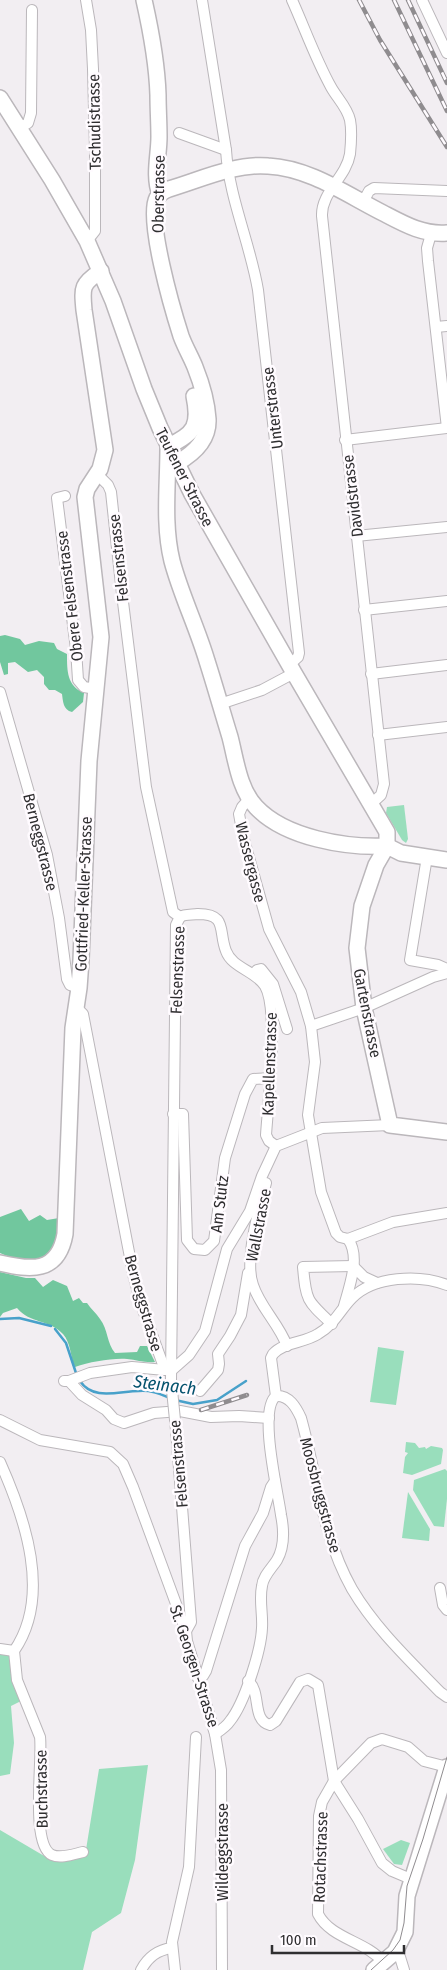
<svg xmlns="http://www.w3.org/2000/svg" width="447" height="1970" viewBox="0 0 447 1970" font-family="'Fira Sans Condensed',sans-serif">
  <rect width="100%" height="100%" fill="#f2eef2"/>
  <g fill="#99debc">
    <polygon points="404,805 408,839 406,843 402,840 386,813 387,807"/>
    <polygon points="378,1347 404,1351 396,1405 370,1402"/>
    <polygon points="406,1442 415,1443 419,1448 425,1447 426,1449 431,1446 442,1448 443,1450 441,1464 412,1475 403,1473 405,1457 408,1453 405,1452"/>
    <polygon points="445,1469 447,1471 447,1499 444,1527 434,1526 413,1490 414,1480"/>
    <polygon points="408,1492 430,1529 429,1541 402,1538"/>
    <polygon points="0,1649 14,1651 25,1699 11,1706 14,1743 10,1774 0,1776"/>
    <polygon points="148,1765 135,1860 121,1913 92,1932 83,1970 0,1970 0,1830 51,1860 85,1856 99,1769"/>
    <polygon points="401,1840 410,1843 402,1865 394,1864 383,1849"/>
  </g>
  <g fill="#71c79e">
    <path d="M5,635L20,639L25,645L39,641L54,643L57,649L67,654C67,671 67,686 84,693L83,702L72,712C63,710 63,701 62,694L55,690H49L44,684V677L37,670L28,672L15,662L8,663V674L4,675L0,662V636Z"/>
    <path d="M21,1209L29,1221L40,1215L47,1220L59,1218C58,1237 54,1261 30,1262C20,1262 9,1257 0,1253V1217Z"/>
    <path d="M0,1272L26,1278H35L43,1287L53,1280L67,1286L73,1301L79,1298L83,1303H87C91,1309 96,1313 100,1319C108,1329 107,1344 115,1353L137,1352L140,1346H147L155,1362C145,1363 137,1360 127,1359C111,1358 90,1362 75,1367C70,1356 71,1343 63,1334C49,1319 30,1324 17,1308L3,1313L0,1317Z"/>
  </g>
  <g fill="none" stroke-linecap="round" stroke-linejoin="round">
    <g stroke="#48a1ca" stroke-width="2.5">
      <polyline points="0,1319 19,1318 51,1326"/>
      <polyline points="55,1329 66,1343 77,1376"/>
      <path d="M80,1381C93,1401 119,1391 139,1391C151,1390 160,1394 170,1398"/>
      <polyline points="175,1400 193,1404 217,1400 246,1381"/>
    </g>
    <defs>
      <g id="street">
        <polyline points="86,0 91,30 93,69 95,150 95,231 87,241"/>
        <path d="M202,0L226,150C229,198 250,243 258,290L299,653L298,657L289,665"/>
        <path d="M292,0C305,29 316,60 331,87C337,98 347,107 350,120C352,130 351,144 350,154C346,178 321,192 322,216L384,784L381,795L371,804"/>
        <polyline points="422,0 447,53"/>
        <polyline points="20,128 28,123 31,113 32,10"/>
        <polyline points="179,133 226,150"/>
        <polyline points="363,202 369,191 374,188 447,191"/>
        <polyline points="431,234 427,248 428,261 447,428"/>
        <polyline points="436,327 447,326"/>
        <polyline points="345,440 447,428"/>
        <polyline points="97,474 108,485 111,492 122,594 146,787 173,912 180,917 176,925 171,1380"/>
        <polyline points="65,496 57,498 76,649 78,680 84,687 96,689"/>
        <polyline points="356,536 447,527"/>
        <polyline points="364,610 447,601"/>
        <polyline points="371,674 447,665"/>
        <polyline points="0,692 47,855 59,918 67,979 70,985 79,988"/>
        <polyline points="220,704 262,690 294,673"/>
        <polyline points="378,735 447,727"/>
        <polyline points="249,799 242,807 239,814 243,836 269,929 301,992 311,1026 315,1062 308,1115 321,1192 336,1233 340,1237 348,1239 393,1222 447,1213"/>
        <polyline points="427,857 410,960 438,965 447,969"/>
        <path d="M180,917C185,914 192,915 198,914C228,914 218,931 226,951C232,968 256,971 265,986C279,1010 268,1104 266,1135L269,1141L276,1146"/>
        <polyline points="254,974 257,970 261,969 273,984 287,1029"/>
        <polyline points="75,1009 80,1011 83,1014 134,1278 143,1310 165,1370 172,1370 189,1355 205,1331 227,1249 250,1211 262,1176 276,1146 322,1128 390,1125"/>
        <polyline points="311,1026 364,1008 433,977 447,973"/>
        <polyline points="173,1114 183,1114 187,1240 194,1249 205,1250 214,1241 225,1158 245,1094 253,1079 271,1078"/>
        <path d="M266,1183C259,1208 244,1261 253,1285C260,1307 279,1324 287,1346"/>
        <polyline points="353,1266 364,1277 377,1283"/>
        <path d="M344,1306C349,1287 361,1257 348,1239"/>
        <path d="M332,1324C307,1301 306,1301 303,1267L353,1266"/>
        <polyline points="64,1381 69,1381 82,1395 106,1410 114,1419 124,1423 154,1413 180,1411 211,1417 239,1416 269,1418"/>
        <polyline points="69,1381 90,1373 132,1367 165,1370"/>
        <polyline points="200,1391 218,1370 219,1364 218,1354 230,1336 241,1315 248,1273"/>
        <path d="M276,1396C289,1395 296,1407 301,1418C317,1475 322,1536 352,1589C375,1628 409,1660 440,1692L447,1697"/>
        <polyline points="0,1420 40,1440 110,1452 123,1464 133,1487 186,1631 187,1641 215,1734 221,1770 222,1970"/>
        <polyline points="176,1430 191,1622 186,1631"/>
        <path d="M0,1462C25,1518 52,1596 14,1651L17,1680L40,1737C43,1759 30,1845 52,1855C61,1859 74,1854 83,1852"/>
        <polyline points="440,1588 443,1605 447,1610"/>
        <polyline points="0,1649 14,1651"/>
        <polyline points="198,1678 203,1676 206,1671 245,1546 263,1513 271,1487 275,1481"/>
        <path d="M248,1681C262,1692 251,1720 270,1725L276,1721L300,1682L308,1679L318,1685L334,1781L358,1819L382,1863L392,1871L411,1879"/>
        <path d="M215,1734C221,1730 226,1727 230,1721C244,1704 261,1651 262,1628C263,1614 259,1600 262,1586C263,1576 272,1568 277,1560C285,1546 284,1530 281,1515C278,1492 258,1410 276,1396L271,1358L273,1354C284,1342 304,1343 318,1334C334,1325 340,1310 352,1298C374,1276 419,1274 447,1285"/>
        <polyline points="395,1952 400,1957 404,1970"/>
        <path d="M383,1962C366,1941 331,1939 318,1914L319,1816L322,1802L334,1781L371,1743L382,1739L408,1747L424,1761L447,1767"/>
        <path d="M141,1970C148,1957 157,1950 172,1948"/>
        <polyline points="175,1970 172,1942 189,1867 196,1737"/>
      </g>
      <g id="secondary">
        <path d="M144,0C151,31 157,63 158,95C158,109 159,123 159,137C159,155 153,176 160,194"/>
        <polyline points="0,98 52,180 87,241 113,301 144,389 160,428 192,494 294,673 387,832 387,846 376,865 362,906 357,948 364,1008 390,1125 447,1132"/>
        <path d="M168,446C195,434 200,425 194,396"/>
        <path d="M168,448C168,485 163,524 172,561C181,595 197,627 207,661C215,686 222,711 230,737C236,760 239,789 256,807C285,838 346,848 387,846"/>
        <path d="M177,463C193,454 209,440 208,419C207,403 201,382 195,367C191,357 185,347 181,336C173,311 146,219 157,198C159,194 164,191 169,189C200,180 235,163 268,166C310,168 347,195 383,213C404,224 423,235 447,233"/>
        <polyline points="387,846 401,853 447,860"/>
        <path d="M0,1263C30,1270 58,1274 65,1234L73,1028L79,988L81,960L89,761L101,637L85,497L87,489L100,469L105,450L84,310C82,288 81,284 101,271"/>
        <polyline points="374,1970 395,1952 405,1932 407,1896 447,1767"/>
      </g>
    </defs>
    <use href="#street" stroke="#bbb7bb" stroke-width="12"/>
    <use href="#secondary" stroke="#bbb7bb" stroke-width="18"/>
    <use href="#street" stroke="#fff" stroke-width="10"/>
    <use href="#secondary" stroke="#fff" stroke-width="15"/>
    <polyline stroke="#8f8c8f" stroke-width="1" points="371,1970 393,1950 400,1940 404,1923 407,1886 423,1839 447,1757"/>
    <defs>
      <g id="rail">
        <polyline points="359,0 380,40 447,147"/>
        <polyline points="394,0 447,111"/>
        <polyline points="408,0 447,83"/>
        <polyline points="201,1410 247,1395"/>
      </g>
    </defs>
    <use href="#rail" stroke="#8f8c8f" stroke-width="4.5"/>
    <use href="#rail" stroke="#fffbff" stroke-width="2.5" stroke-dasharray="8" stroke-linecap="butt"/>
    <defs>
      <polyline id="street-bridge" points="171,1380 176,1430"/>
    </defs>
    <use href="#street-bridge" stroke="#bbb7bb" stroke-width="12" stroke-linecap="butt"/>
    <use href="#street-bridge" stroke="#fff" stroke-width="10"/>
  </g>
  <g text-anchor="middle" stroke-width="5" stroke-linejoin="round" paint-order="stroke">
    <g font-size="16" fill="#2f2e30" stroke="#fffbff">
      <text transform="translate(94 122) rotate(-91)" y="6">Tschudistrasse</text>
      <text transform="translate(158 194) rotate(-89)" y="6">Oberstrasse</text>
      <text transform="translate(272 408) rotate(-97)" y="6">Unterstrasse</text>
      <text transform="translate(185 477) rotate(63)" y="6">Teufener Strasse</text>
      <text transform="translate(352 496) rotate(-97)" y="6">Davidstrasse</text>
      <text transform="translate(118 558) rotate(-96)" y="6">Felsenstrasse</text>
      <text transform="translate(69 596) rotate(-97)" y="6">Obere Felsenstrasse</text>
      <text transform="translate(41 842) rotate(76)" y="6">Berneggstrasse</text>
      <text transform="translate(251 862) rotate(76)" y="6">Wassergasse</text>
      <text transform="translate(83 894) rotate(-88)" y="6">Gottfried-Keller-Strasse</text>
      <text transform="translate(177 970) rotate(-88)" y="6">Felsenstrasse</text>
      <text transform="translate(368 1013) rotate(79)" y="6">Gartenstrasse</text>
      <text transform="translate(269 1064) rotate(-88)" y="6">Kapellenstrasse</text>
      <text transform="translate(219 1204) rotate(-83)" y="6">Am Stutz</text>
      <text transform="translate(258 1225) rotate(-79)" y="6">Wallstrasse</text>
      <text transform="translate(144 1303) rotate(74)" y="6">Berneggstrasse</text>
      <text transform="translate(178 1464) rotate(-95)" y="6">Felsenstrasse</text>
      <text transform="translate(321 1495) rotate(75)" y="6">Moosbruggstrasse</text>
      <text transform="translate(195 1666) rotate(72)" y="6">St. Georgen-Strasse</text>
      <text transform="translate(41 1789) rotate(-91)" y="6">Buchstrasse</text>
      <text transform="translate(222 1852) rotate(-90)" y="6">Wildeggstrasse</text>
      <text transform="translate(320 1857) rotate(-88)" y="6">Rotachstrasse</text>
    </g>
    <g font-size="18" font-style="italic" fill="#04516d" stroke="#fffbff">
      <text transform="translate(165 1385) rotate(7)" y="6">Steinach</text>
    </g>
  </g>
  <path d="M272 1945v8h132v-8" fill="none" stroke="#2f2e30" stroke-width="2.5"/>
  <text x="280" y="1945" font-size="15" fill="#2f2e30" stroke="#fffbff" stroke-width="4" paint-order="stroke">100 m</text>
</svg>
